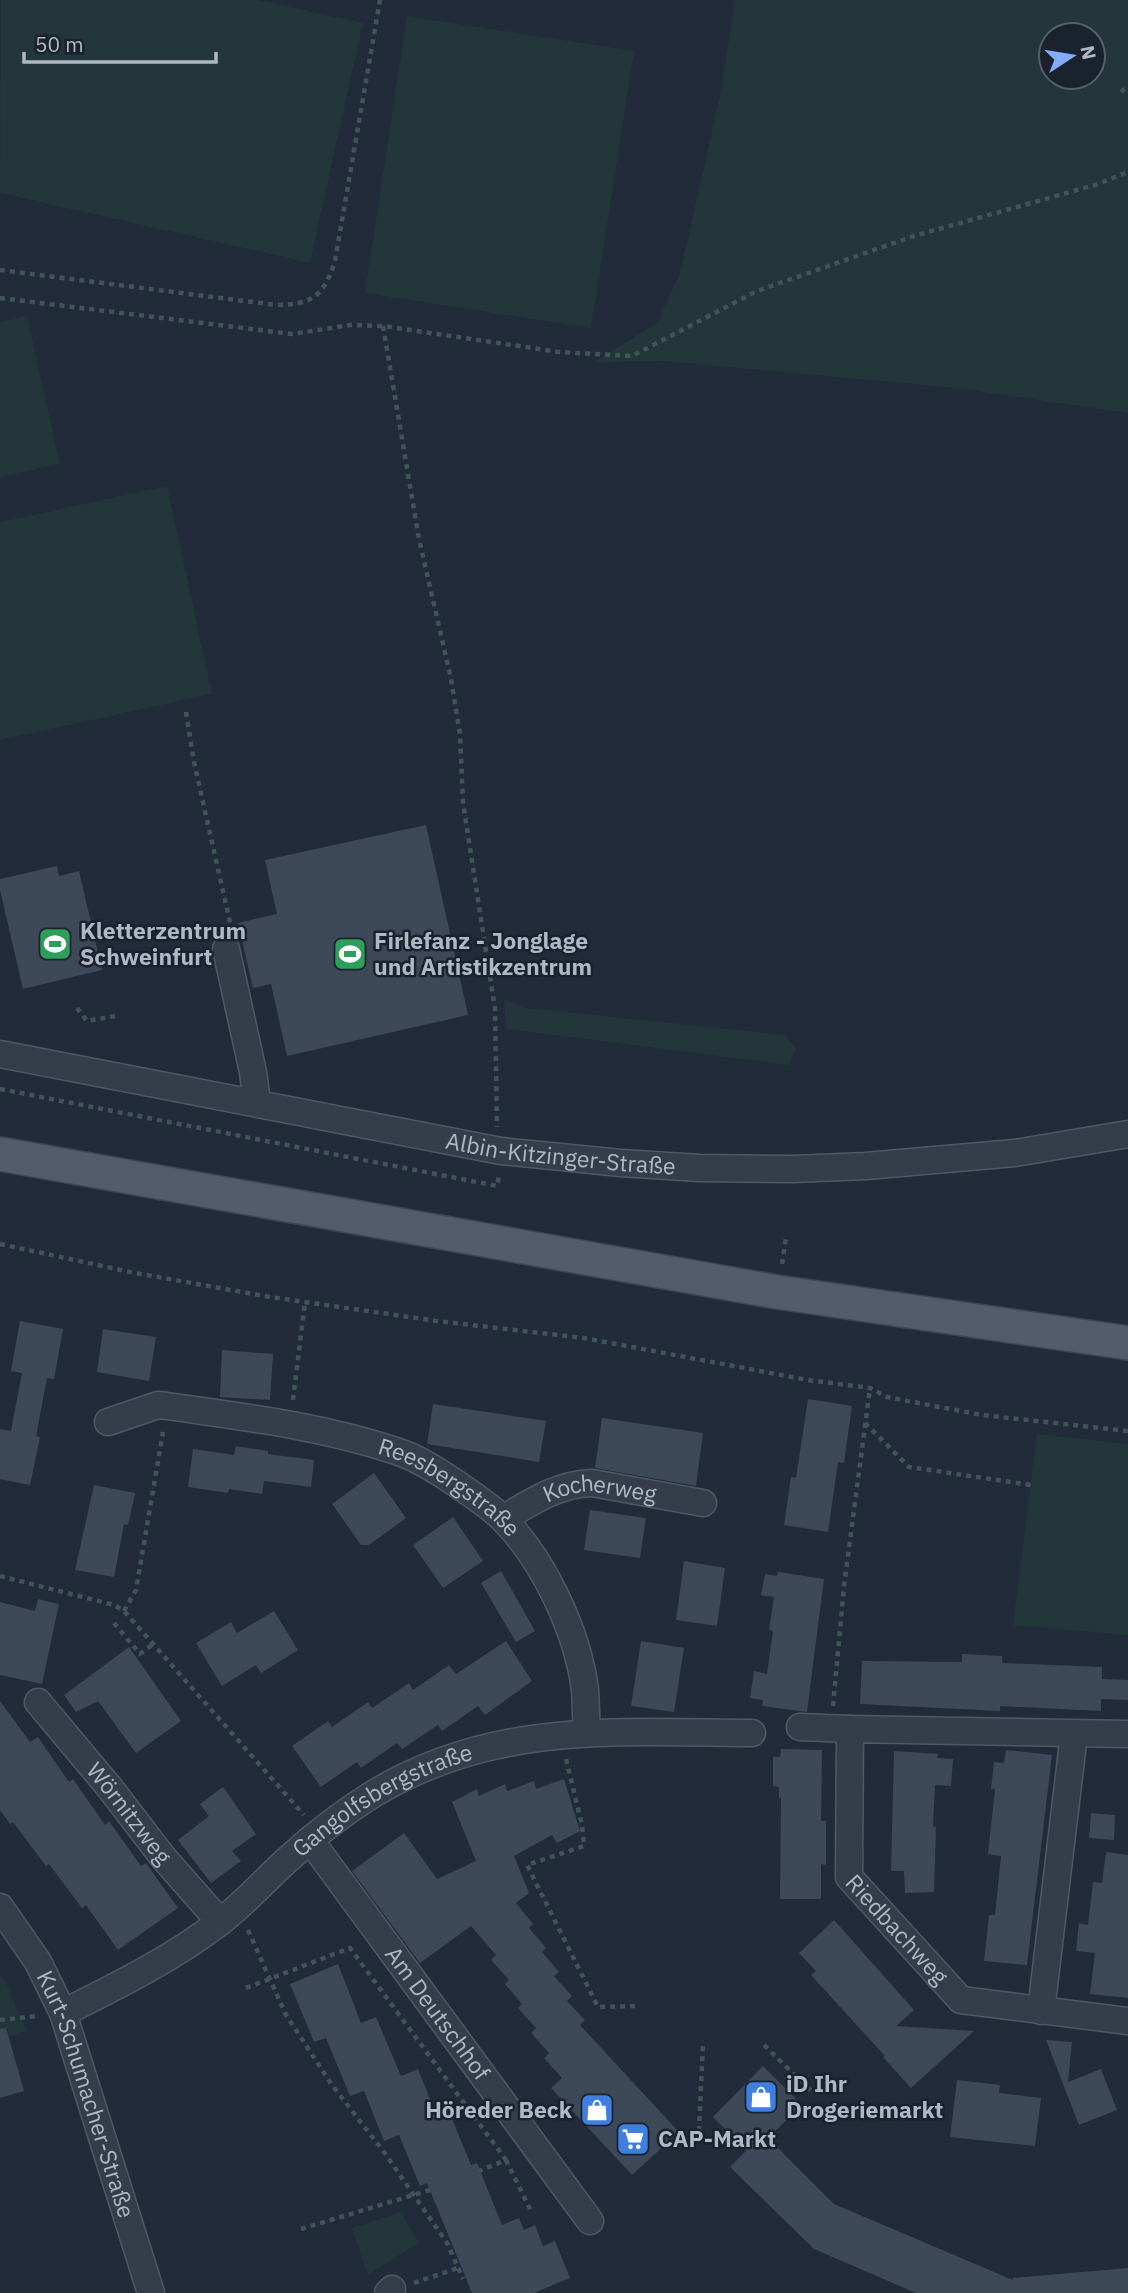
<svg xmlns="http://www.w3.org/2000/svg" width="1128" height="2293" viewBox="0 0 1128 2293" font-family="'IBM Plex Sans',sans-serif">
  <rect width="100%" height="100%" fill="#212b39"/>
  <g fill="#23373a" fill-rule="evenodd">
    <polygon points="1,0 259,0 363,23 310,263 0,193"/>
    <path d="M735,0H1128V413L956,388L665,361L594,362L657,323L680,273L721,92ZM1051,35H1093V77H1051Z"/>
    <polygon points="407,16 634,51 591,328 365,293"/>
    <polygon points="27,316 60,464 0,477 0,322"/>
    <polygon points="167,486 212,694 0,740 0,522"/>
    <polygon points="504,1000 528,1008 785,1035 796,1048 789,1065 506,1029"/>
    <polygon points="1037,1434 1128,1444 1128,1635 1013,1625"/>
    <polygon points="0,1975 5,1981 27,2031 0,2039"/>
    <polygon points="401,2212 418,2243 368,2275 352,2228"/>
  </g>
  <g fill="#3d4959">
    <polygon points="426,825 468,1015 287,1056 271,984 253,988 238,923 277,914 265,860"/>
    <polygon points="57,866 59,876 79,871 102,970 23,989 0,890 0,879"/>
    <polygon points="20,1321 63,1329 54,1379 47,1378 36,1436 40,1437 30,1485 0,1479 0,1429 11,1431 22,1373 11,1371"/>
    <polygon points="103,1329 156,1337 149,1381 97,1372"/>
    <polygon points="222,1350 273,1354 270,1400 220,1397"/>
    <polygon points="808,1399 852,1406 844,1463 838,1462 828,1532 784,1525 791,1477 796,1478"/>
    <polygon points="433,1404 546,1421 539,1462 427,1444"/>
    <polygon points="602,1418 703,1433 696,1486 595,1468"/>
    <polygon points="236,1446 268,1451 268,1454 314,1460 311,1487 264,1481 262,1494 229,1489 228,1493 188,1487 193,1449 234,1455"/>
    <polygon points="374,1473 406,1518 369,1545 361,1545 332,1504"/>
    <polygon points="94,1485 135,1493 128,1525 124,1524 114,1577 75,1570"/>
    <polygon points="590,1510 646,1518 640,1558 584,1550"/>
    <polygon points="453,1517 483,1561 443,1588 413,1545"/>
    <polygon points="684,1561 725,1568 717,1626 676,1620"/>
    <polygon points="501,1571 535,1631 516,1642 481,1583"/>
    <polygon points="778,1572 824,1579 807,1712 762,1706 763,1700 750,1698 754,1671 767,1674 773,1631 769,1630 774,1597 761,1595 765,1574 777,1576"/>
    <polygon points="38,1599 59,1604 42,1684 0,1675 0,1602 35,1611"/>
    <polygon points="274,1611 298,1650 261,1673 256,1665 222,1686 196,1643 231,1622 237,1633"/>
    <polygon points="506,1641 532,1681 485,1715 478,1706 442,1731 438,1725 402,1749 397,1743 361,1768 357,1762 321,1787 292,1746 328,1721 332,1727 368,1702 372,1708 409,1683 413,1690 449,1665 456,1674"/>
    <polygon points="641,1641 684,1648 674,1712 631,1706"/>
    <polygon points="129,1647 181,1721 136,1753 98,1701 76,1712 64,1695"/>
    <polygon points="962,1654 1002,1656 1002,1663 1102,1667 1102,1679 1128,1680 1128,1700 1101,1699 1101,1711 1000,1706 1000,1711 860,1704 862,1661 962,1662"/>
    <polygon points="0,1701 30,1742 38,1737 69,1782 73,1779 105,1825 109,1821 141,1866 146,1863 178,1908 118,1950 86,1905 82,1908 49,1864 46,1866 13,1822 10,1824 0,1810"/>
    <polygon points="781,1749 822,1750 821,1821 826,1821 826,1865 821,1864 821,1899 780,1899 781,1798 779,1798 779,1787 773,1786 773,1757 780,1757"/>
    <polygon points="1006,1750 1052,1755 1027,1965 984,1961 989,1915 995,1915 1001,1856 988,1854 995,1789 991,1789 994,1762 1004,1763"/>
    <polygon points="894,1751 938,1754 937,1758 953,1759 951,1786 935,1785 933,1826 936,1827 934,1892 905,1893 904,1871 891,1871"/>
    <polygon points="564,1779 580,1831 557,1843 552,1835 514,1856 529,1893 516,1903 533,1924 529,1928 546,1948 542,1952 559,1972 554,1976 572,1996 567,2001 585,2020 580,2025 679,2132 632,2175 551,2088 562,2078 544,2058 549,2053 531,2033 536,2028 518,2008 522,2004 505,1984 509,1980 491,1960 496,1955 471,1926 420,1963 352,1871 404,1833 437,1879 476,1861 452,1802 477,1789 479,1796 505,1784 507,1791 534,1781 536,1789"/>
    <polygon points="223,1787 256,1834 232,1851 241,1861 211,1883 178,1840 209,1816 200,1804"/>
    <polygon points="1091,1813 1115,1815 1114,1840 1089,1838"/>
    <polygon points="1106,1852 1128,1855 1128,1998 1090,1994 1095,1953 1076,1951 1079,1923 1088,1925 1093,1882 1102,1883"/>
    <polygon points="834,1920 914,2010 896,2026 974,2031 911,2088 883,2057 885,2056 811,1975 816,1971 799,1953"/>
    <polygon points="338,1964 361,2023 376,2017 401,2076 418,2069 438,2119 450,2114 471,2165 477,2163 502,2225 519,2218 524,2230 535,2225 543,2246 555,2241 570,2278 534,2293 472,2293 427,2183 420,2186 399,2135 384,2141 364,2091 350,2096 326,2038 314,2042 290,1984"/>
    <polygon points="6,2028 24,2091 0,2098 0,2029"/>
    <polygon points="1046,2040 1072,2042 1068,2082 1101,2069 1117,2110 1079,2125"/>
    <polygon points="763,2066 802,2105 768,2138 834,2204 1013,2280 1013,2278 1128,2268 1128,2293 916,2293 814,2249 730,2167 746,2151 713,2117"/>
    <polygon points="957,2080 1000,2085 999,2093 1041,2098 1035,2146 950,2137"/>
  </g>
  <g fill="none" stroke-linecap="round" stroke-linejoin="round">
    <defs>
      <g id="minor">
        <polyline points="226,949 253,1072 257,1102"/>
        <path id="s1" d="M0,1054L501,1151L621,1163L700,1168L793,1169L866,1166L1015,1153L1128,1134"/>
        <path id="s2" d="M108,1422L158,1405L167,1406C243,1417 322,1426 396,1451C418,1458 438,1471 457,1484C473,1495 490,1506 503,1519C544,1560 578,1633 585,1690C586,1704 586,1719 587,1733"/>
        <path id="s3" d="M503,1519C531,1502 558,1484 592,1483L703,1503"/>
        <path id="s4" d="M38,1702L110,1788L162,1856L220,1922"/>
        <polyline points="800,1727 850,1729"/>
        <path id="s5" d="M1128,1734L850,1729L849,1877L961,2000L1128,2021"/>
        <path id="s6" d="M310,1840L590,2221"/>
        <path id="s7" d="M0,1907L38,1962L63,2013L151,2293"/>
        <polyline points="1041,2011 1074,1734"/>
        <path id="s8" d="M63,2013C117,1986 172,1959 220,1922C244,1904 264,1881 286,1861C312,1837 340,1815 370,1796C491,1721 617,1732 752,1733"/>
        <polyline points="388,2293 392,2289"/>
      </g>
      <polyline id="major" points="0,1154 777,1292 1128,1343"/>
    </defs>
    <use href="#minor" stroke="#505864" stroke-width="29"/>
    <use href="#major" stroke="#3e4653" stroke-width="36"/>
    <g stroke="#415458" stroke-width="4.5" stroke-dasharray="5 5" stroke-linecap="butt">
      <polyline points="1121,92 1128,86"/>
      <path d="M0,270L276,305C313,305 324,295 335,261L380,0"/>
      <polyline points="0,298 292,334 351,325 383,326 559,352 632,356 757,291 914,236 1095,185 1128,172"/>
      <polyline points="383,326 419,539 451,679 460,734 463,803 495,1009 497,1127"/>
      <polyline points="186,712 194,762 231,927"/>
      <polyline points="77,1008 87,1021 115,1016"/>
      <polyline points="0,1089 497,1186 499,1176"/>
      <polyline points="0,1244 130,1272 270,1297 437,1321 584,1338 808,1380 870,1388 887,1397 982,1415 1128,1431"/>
      <polyline points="782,1264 786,1238"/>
      <polyline points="293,1400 305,1302"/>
      <polyline points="865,1423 909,1467 1031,1485"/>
      <polyline points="0,1576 114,1605 124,1611 304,1815"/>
      <polyline points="124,1611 136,1590 163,1432"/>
      <polyline points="114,1623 140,1654 153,1644"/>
      <polyline points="833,1706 844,1586 870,1388"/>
      <polyline points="566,1759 582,1825 584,1846 527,1865 598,2007 635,2006"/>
      <polyline points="248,1930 286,2015 332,2085 384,2152 447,2243 463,2279"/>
      <polyline points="246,1988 350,1948 506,2160 479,2171"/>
      <polyline points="0,2020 37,2016"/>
      <polyline points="764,2045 812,2092 839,2081"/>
      <polyline points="699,2131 703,2043"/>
      <polyline points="506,2160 532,2213"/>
      <polyline points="301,2229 430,2190"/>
      <polyline points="414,2283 458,2268"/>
    </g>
    <use href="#minor" stroke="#353d4a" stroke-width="26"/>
    <use href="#major" stroke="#535c6a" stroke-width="33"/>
  </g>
  <defs>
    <symbol id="stadium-square" viewBox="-11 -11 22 22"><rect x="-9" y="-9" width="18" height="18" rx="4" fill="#2e9e5b" stroke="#1a222e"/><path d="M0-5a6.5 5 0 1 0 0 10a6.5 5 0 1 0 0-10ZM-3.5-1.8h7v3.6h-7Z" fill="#fff"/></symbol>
    <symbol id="shop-square" viewBox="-11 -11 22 22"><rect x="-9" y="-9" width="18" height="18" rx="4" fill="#3f7fe0" stroke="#1a222e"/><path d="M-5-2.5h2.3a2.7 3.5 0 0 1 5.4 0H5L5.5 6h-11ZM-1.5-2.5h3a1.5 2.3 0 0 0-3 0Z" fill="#fff"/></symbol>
    <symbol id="supermarket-square" viewBox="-11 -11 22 22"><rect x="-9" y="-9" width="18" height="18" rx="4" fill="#3f7fe0" stroke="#1a222e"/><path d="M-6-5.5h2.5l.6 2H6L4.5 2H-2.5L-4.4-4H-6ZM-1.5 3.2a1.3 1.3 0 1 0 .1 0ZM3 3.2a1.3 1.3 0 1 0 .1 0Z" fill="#fff"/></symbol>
  </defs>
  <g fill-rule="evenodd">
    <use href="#stadium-square" x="36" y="925" width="38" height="38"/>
    <use href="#stadium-square" x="331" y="935" width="38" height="38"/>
    <use href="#shop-square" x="742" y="2078" width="38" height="38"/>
    <use href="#shop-square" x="578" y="2091" width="38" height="38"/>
    <use href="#supermarket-square" x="614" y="2120" width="38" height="38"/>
  </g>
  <g text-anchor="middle" stroke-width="5" stroke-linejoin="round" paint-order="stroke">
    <g font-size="23" font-weight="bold" fill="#b0b8c6" stroke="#1a222e" text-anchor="start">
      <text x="80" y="939">Kletterzentrum<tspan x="80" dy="26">Schweinfurt</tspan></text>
      <text x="374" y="949">Firlefanz - Jonglage<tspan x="374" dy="26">und Artistikzentrum</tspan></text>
      <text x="786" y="2092">iD Ihr<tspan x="786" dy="26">Drogeriemarkt</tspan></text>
      <text x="572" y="2118" text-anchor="end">Höreder Beck</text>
      <text x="658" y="2147">CAP-Markt</text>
    </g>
    <g font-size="23" fill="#b0b8c6" stroke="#1a222e">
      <text dy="8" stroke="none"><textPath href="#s1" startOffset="570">Albin-Kitzinger-Straße</textPath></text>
      <text dy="8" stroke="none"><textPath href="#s2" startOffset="360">Reesbergstraße</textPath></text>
      <text dy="8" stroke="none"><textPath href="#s3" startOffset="105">Kocherweg</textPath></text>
      <text dy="8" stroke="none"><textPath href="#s8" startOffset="387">Gangolfsbergstraße</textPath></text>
      <text dy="8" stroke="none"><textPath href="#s4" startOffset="144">Wörnitzweg</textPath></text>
      <text dy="8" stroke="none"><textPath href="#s5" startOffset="497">Riedbachweg</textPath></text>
      <text dy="8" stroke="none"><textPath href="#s6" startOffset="215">Am Deutschhof</textPath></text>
      <text dy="8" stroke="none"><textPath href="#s7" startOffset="208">Kurt-Schumacher-Straße</textPath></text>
    </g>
  </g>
  <g transform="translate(1072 56) rotate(78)"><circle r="33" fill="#1a222e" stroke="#565e6b" stroke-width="2"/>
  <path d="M0-5L12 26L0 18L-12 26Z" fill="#83adf7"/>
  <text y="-10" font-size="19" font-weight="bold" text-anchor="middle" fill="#b0b8c6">N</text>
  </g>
  <path d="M24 52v10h192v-10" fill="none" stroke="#b0b8c6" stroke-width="3.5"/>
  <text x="35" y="52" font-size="21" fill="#b0b8c6" stroke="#1a222e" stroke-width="5" paint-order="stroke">50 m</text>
</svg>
